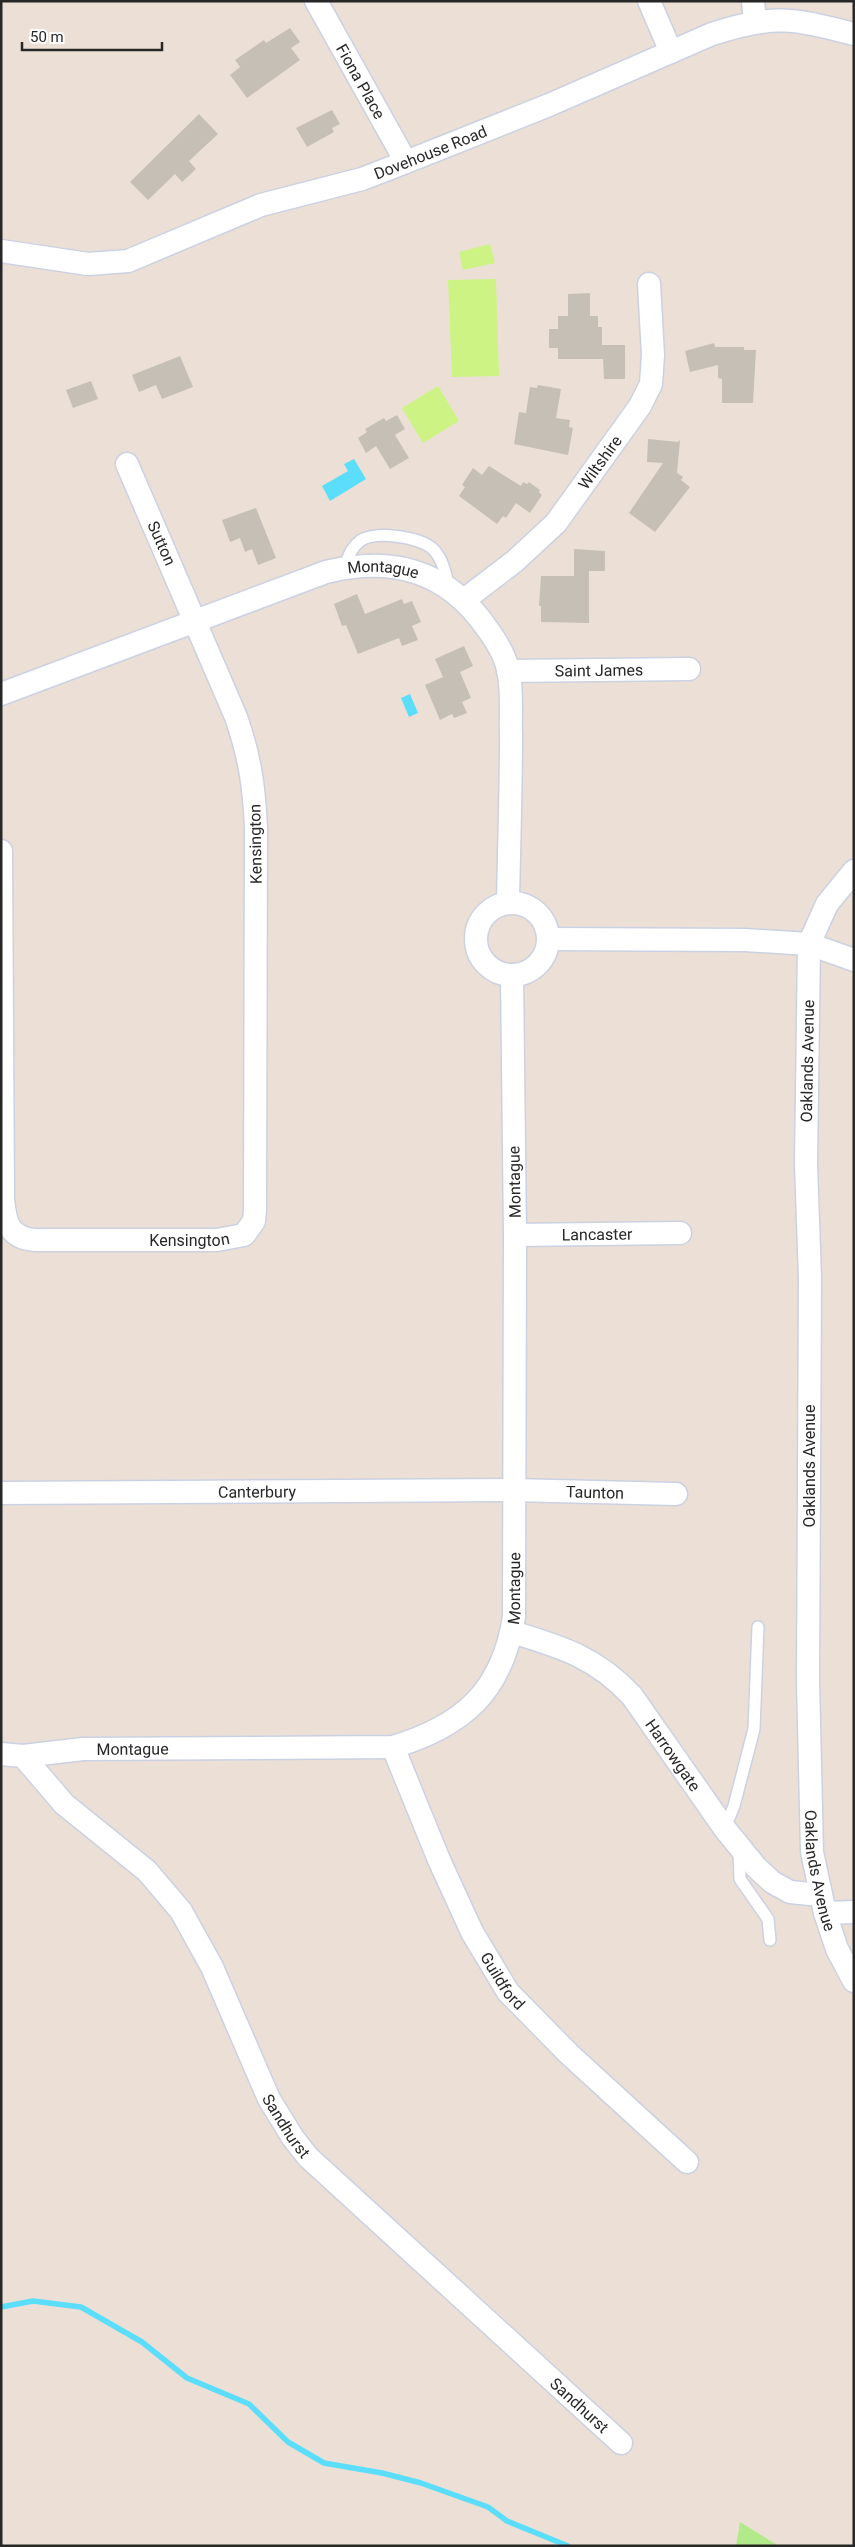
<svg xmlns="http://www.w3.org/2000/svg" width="855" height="2547" viewBox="0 0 855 2547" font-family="Roboto,sans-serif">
  <rect width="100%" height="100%" fill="#ece0d6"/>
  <polygon fill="#b2ea8b" points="740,2522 779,2546 736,2546"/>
  <g fill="#cdf385">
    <polygon points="490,244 495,263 463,270 459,252"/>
    <polygon points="496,279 499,376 452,377 448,280"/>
    <polygon points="438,386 459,421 423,443 402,408"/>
  </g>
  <g fill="#5bddfc">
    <polygon points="354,459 366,479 330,501 322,486 348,471 344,464"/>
    <polygon points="410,694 418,713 409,717 401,698"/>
  </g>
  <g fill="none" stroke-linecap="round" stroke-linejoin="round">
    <polyline stroke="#5bddfc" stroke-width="5.5" points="1,2307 33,2301 81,2307 142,2342 187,2378 249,2404 288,2442 324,2463 382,2473 421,2483 488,2507 507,2521 568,2546"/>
  </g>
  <g fill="#c5bfb6">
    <polygon points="290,28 300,42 291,48 300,60 247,98 230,75 240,67 235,60 264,40 266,43"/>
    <polygon points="332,110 340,124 332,128 334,132 307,147 296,128"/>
    <polygon points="199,114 218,134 189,161 196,169 182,182 175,174 148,200 130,182"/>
    <polygon points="590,293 590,316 598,316 598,327 602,327 602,345 625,345 625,379 604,379 603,359 558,359 558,348 549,348 549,329 558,329 558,316 568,316 568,294"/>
    <polygon points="714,343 715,347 744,347 744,350 756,350 753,403 722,403 722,379 718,378 718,365 690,372 685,351"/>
    <polygon points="180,356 193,387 162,399 156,385 139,392 132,375"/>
    <polygon points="91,381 98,399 73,408 66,390"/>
    <polygon points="538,385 561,389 556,418 570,420 569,427 573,428 568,455 514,444 519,412 526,413 530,387 537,388"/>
    <polygon points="397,415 405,429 395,435 409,458 390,469 376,446 366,453 358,438 367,432 365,429 384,418 386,421"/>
    <polygon points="648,439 678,442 680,440 677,473 683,477 681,480 690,487 655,532 629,513 663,463 647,462"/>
    <polygon points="489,466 521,486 523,482 527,484 529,482 540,490 539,492 542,495 530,513 516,503 506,518 503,516 497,524 459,496 465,487 462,485 473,468 482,475"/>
    <polygon points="256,508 276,558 258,565 252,549 245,552 240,538 230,542 222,520"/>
    <polygon points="574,549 605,551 605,571 589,571 589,623 541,622 541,606 539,606 541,576 574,576"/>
    <polygon points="357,594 365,614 402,599 404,604 412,601 421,622 412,626 418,640 402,646 399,638 358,654 346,625 342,626 334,604"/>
    <polygon points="464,646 473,666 460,672 471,698 462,702 467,713 454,718 452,714 440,720 425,685 443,677 435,659"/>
  </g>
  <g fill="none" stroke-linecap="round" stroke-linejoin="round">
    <defs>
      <g id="service">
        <path d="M345,567C348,557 351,548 360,541C375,530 420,537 433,549C443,559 446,575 449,588"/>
        <polyline points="725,1828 734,1806 754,1729 758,1627"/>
        <polyline points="739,1849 740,1879 768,1919 770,1940"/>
      </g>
      <g id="minor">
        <path id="s1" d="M316,1L406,162"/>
        <polyline points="649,1 671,52"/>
        <polyline points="753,1 755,22"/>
        <path id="s2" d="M1,251L88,264L128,261L261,205L362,179L406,162L549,105L712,34C774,14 792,18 854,34"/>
        <path id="s3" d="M464,600L515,561L556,523L640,406L651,384L653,355L649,284"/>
        <path id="s4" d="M508,671L689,669"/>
        <path id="s5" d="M1,694L326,572C391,556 446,570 486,627C495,639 505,655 508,670C513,690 510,715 511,735C511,790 509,846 508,902"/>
        <path id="s6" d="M1,851L3,1199C5,1222 9,1238 35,1240H217L244,1235L254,1221L255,1210L256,828C254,785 250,758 236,717L127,464"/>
        <path id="s7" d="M854,871L827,904L809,944L806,1164L810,1278L808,1681L812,1852L825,1913L837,1949L854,1981"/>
        <circle cx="512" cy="939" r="36"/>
        <polyline points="549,939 745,940 809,944 854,960"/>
        <path id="s8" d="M515,1235L680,1233"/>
        <path id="s9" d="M1,1493L513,1490L676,1494"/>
        <path id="s10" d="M512,1632C561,1647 596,1657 632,1696L725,1829L756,1867L772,1882L790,1892L820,1895"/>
        <path id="s11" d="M393,1747L439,1860L472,1932L508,1992L569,2054L687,2162"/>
        <path id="s12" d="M1,1754L23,1756L83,1749L393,1747C463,1726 502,1692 514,1617L515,1235L512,975"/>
        <path id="s13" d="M23,1756L64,1804L147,1871L181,1911L212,1967L269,2099L293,2138L308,2157L621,2443"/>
        <polyline points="825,1913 854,1912"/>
      </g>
    </defs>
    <use href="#service" stroke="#cbd1e2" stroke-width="14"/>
    <use href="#minor" stroke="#cbd1e2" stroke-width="25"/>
    <use href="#service" stroke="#fff" stroke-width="11"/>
    <use href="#minor" stroke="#fff" stroke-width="22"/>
  </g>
  <g text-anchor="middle" stroke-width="4" stroke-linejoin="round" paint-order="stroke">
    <g font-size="16" fill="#272727" stroke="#fff">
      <text dy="6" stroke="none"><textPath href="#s1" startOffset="92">Fiona Place</textPath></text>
      <text dy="6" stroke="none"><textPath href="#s2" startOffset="450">Dovehouse Road</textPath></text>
      <text dy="6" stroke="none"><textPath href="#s3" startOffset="195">Wiltshire</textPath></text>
      <text transform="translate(162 543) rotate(66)" y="6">Sutton</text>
      <text dy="6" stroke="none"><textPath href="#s5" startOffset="405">Montague</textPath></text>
      <text dy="6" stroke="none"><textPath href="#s4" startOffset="91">Saint James</textPath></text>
      <text transform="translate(255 844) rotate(-91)" y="6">Kensington</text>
      <text transform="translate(807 1061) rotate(-89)" y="6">Oaklands Avenue</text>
      <text transform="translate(514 1182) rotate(-91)" y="6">Montague</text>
      <text dy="6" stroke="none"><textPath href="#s8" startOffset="82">Lancaster</textPath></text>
      <text dy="6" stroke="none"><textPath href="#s6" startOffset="561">Kensington</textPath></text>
      <text transform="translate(809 1466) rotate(-90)" y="6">Oaklands Avenue</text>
      <text dy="6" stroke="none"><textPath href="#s9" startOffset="256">Canterbury</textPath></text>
      <text dy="6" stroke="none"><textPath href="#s9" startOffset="594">Taunton</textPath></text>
      <text dy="6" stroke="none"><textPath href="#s12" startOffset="611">Montague</textPath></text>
      <text dy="6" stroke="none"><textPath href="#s12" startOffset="132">Montague</textPath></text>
      <text dy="6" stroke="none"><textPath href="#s10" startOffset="210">Harrowgate</textPath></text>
      <text dy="6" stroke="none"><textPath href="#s7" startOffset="1014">Oaklands Avenue</textPath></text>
      <text dy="6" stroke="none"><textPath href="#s11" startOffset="259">Guildford</textPath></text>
      <text dy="6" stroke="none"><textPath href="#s13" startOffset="462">Sandhurst</textPath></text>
      <text dy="6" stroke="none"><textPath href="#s13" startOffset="868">Sandhurst</textPath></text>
    </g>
  </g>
  <rect width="855" height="2547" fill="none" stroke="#272727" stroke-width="5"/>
  <path d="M22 42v8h140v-8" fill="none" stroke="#272727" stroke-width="2.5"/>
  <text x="30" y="42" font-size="15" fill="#272727" stroke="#ffffff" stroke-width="4" paint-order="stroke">50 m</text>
</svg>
